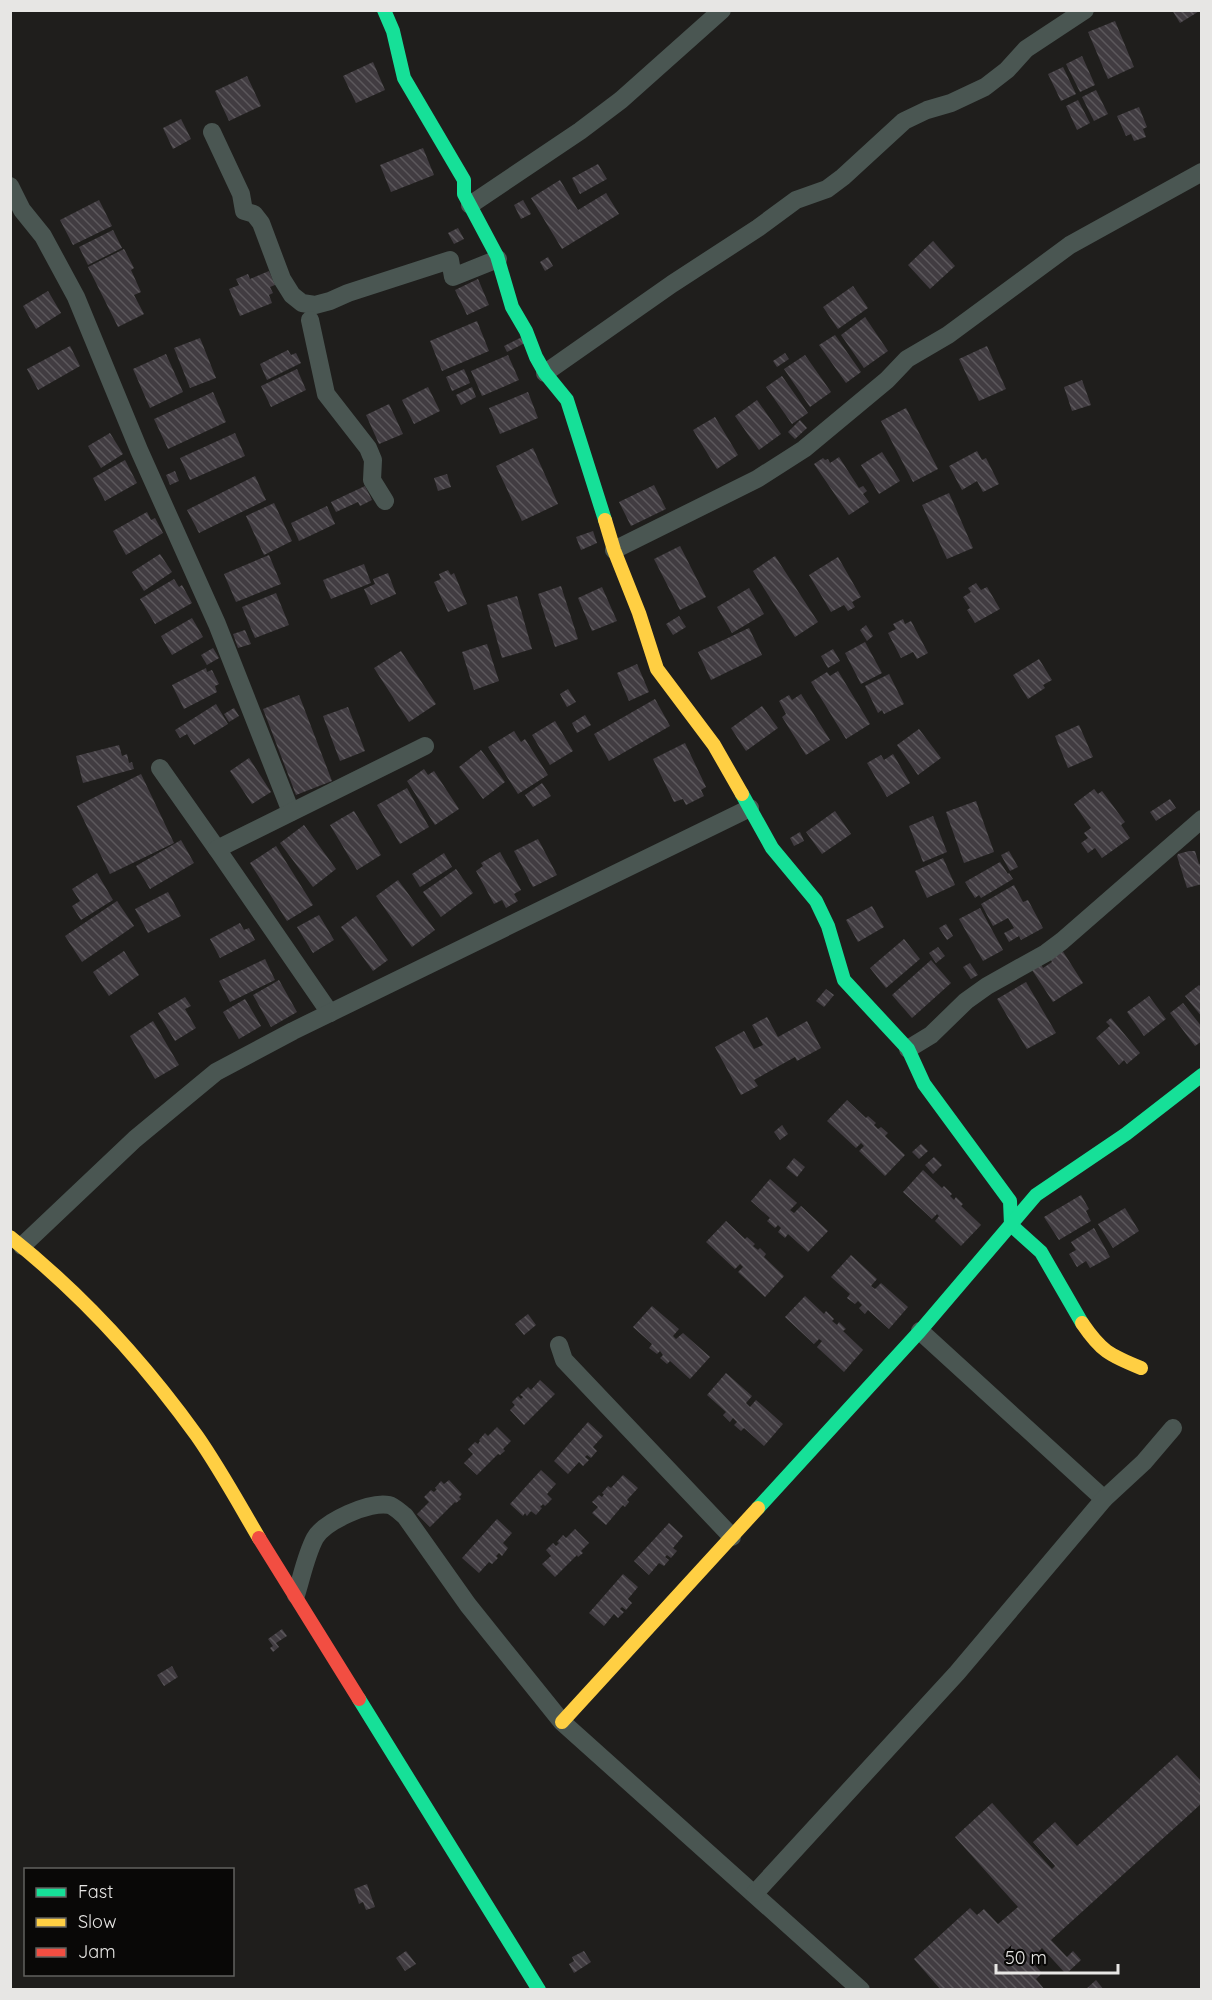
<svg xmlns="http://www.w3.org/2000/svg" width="1212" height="2000" viewBox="0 0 1212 2000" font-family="Quicksand,sans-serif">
  <defs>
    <pattern id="building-back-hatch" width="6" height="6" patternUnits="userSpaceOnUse" patternTransform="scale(1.5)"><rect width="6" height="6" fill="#413c41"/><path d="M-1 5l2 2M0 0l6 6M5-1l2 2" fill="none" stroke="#5c585c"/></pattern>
  </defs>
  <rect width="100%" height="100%" fill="#1f1e1c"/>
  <g fill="url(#building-back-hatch)">
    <polygon points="1172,10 1201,10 1180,23"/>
    <polygon points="1115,21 1134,67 1108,79 1088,32"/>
    <polygon points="1082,56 1095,85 1080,92 1066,64"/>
    <polygon points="373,62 385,90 356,103 343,76"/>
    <polygon points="1063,67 1076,94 1061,101 1048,74"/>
    <polygon points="247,76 261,106 229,121 215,91"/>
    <polygon points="1096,90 1108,114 1094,121 1082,97"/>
    <polygon points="1078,100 1090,123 1077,130 1066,106"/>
    <polygon points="1139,107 1147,127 1143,129 1146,137 1134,141 1131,134 1126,136 1117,116"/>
    <polygon points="181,119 191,139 173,149 163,128"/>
    <polygon points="423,148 434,175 391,192 380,165"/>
    <polygon points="598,164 607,179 580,194 572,178"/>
    <polygon points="560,180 578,210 606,193 619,214 562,249 531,198"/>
    <polygon points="99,200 112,226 73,245 60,220"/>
    <polygon points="523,200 531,214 521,219 514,205"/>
    <polygon points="458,228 464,239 454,244 448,233"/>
    <polygon points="113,230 122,248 88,265 79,247"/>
    <polygon points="933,241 955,266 930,289 908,265"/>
    <polygon points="124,249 134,268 131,270 141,292 134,295 144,314 118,327 88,267"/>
    <polygon points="548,257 553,266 545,271 540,262"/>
    <polygon points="269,271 275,285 270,287 273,293 269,295 272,303 240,316 229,289 239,285 236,279 248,274 250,279"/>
    <polygon points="478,279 489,305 467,315 455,290"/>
    <polygon points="853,286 868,308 838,329 823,307"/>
    <polygon points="48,291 61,313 36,329 23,306"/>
    <polygon points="865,317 888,351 864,368 841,335"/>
    <polygon points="477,321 489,351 442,371 430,341"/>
    <polygon points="835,335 861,372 846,383 819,345"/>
    <polygon points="522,337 525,343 507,352 504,346"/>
    <polygon points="200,338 216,378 190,388 174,348"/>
    <polygon points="70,346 80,366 38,390 27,369"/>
    <polygon points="987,346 1006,389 979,401 959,359"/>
    <polygon points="288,350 291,355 296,353 301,363 267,380 260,364"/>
    <polygon points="785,353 789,359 777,367 773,361"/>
    <polygon points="166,354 183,392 150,408 133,369"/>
    <polygon points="508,355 519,380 482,396 471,371"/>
    <polygon points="805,355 831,392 810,407 784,369"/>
    <polygon points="297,369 306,390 271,407 261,386"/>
    <polygon points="464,369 470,383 452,391 446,377"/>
    <polygon points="782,376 808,413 792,424 766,387"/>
    <polygon points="1082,380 1091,405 1072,411 1064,387"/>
    <polygon points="428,387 440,411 414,424 402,400"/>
    <polygon points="472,387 476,397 461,405 456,395"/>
    <polygon points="213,392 226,422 168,449 154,419"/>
    <polygon points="528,392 538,418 500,434 489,408"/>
    <polygon points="757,400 781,434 759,450 735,416"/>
    <polygon points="389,404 403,434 379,444 366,415"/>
    <polygon points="906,408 938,469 913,482 881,421"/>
    <polygon points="715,417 738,455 717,469 693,430"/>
    <polygon points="800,420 807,428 795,439 788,432"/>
    <polygon points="110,433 123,454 101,468 88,446"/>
    <polygon points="235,433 245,456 190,480 180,458"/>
    <polygon points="533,448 558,504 522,521 496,466"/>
    <polygon points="977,451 982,460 986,458 999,484 983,492 977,481 962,490 949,466"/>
    <polygon points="882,452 900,481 879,494 861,465"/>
    <polygon points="839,457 859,488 863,486 867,491 863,494 869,502 849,515 814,464 823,458 825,460 828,459 830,463"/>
    <polygon points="125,460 137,483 105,501 93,478"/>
    <polygon points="175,471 179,481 170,485 166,475"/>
    <polygon points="447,474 451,487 438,491 434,478"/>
    <polygon points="255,476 266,500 199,533 187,510"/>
    <polygon points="654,485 666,509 631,526 619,502"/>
    <polygon points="365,486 372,500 360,506 358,502 336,512 331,502"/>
    <polygon points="949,493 973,548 947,559 922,505"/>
    <polygon points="274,503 292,541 264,555 246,516"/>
    <polygon points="327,506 335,524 299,541 291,523"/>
    <polygon points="147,512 151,520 155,518 163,533 126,555 113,531"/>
    <polygon points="593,531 597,543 581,550 576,537"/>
    <polygon points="680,546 706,597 680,610 654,559"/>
    <polygon points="160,554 172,572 144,591 132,572"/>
    <polygon points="269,555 281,584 236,602 224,574"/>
    <polygon points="775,556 818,622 795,637 753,571"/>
    <polygon points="838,557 861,597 852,602 855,607 848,611 844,605 831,612 809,575"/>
    <polygon points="364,564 371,583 331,599 323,580"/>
    <polygon points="448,570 451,575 454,573 467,604 448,612 434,582 441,579 439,574"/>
    <polygon points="388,573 396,594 371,605 364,589 375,584 373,579"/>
    <polygon points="174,579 179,587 182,585 192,603 155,624 140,599"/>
    <polygon points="976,583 981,590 987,587 1000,609 975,623 967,610 970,608 963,597 971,592 968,588"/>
    <polygon points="561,586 578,639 555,647 538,594"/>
    <polygon points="602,587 617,621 592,631 578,598"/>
    <polygon points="749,588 764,614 732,633 717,607"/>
    <polygon points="276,593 289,625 255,638 242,607"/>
    <polygon points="517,596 532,649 502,658 487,605"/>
    <polygon points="679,616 686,627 673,635 666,624"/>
    <polygon points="192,618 203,637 172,655 161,636"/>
    <polygon points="903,619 905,624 911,621 928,653 917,659 913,652 901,658 888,633 896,629 893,624"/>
    <polygon points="866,625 873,636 867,641 860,630"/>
    <polygon points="749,628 762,655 711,680 698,652"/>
    <polygon points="245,630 251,644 238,648 233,634"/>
    <polygon points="865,642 882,673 861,684 845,653"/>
    <polygon points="487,644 499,681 474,690 462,652"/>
    <polygon points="213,648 219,658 207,665 201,655"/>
    <polygon points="833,649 840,661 828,668 821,656"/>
    <polygon points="401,651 436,704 409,722 374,668"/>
    <polygon points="1039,659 1052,680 1043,685 1045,688 1028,699 1013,675"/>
    <polygon points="637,664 649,692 629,701 617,673"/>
    <polygon points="206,668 207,672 212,670 219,684 215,686 217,692 184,709 172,685"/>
    <polygon points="838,671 870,724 846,739 811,682 827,672 830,676"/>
    <polygon points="889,674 904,704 884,714 882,710 878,713 865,686"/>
    <polygon points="568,689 576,702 567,707 560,694"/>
    <polygon points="801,694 830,740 806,755 782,717 786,714 779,701 789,695 792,700"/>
    <polygon points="299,695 332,781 296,795 263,709"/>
    <polygon points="655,699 670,726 609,761 594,734"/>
    <polygon points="216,704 228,724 194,745 187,734 180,738 175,730"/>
    <polygon points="762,706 778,728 746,751 731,728"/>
    <polygon points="348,707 365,751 340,761 323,716"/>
    <polygon points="234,708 239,716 229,722 224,714"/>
    <polygon points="585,715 591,725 577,733 572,723"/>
    <polygon points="555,721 573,751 550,765 532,735"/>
    <polygon points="1079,725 1093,757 1068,768 1055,736"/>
    <polygon points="919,729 941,758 918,775 897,745"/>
    <polygon points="514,731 521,742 525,739 548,775 518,794 488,747"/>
    <polygon points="685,743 706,787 701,790 704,796 686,805 683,799 674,802 653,759"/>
    <polygon points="119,745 122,756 127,754 129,763 132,762 134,769 83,783 76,756"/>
    <polygon points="481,750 505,782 483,799 459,767"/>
    <polygon points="893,754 910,783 887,797 867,763 881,755 884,760"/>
    <polygon points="249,758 271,792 252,804 230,771"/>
    <polygon points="424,769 428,775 434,771 459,809 435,825 407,781"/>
    <polygon points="141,774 174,843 110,874 77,806"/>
    <polygon points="542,783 551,796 533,807 525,795"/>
    <polygon points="407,788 429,827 400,844 377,805"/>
    <polygon points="1094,789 1098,794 1102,791 1125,822 1121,825 1130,838 1102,858 1095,848 1088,853 1081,843 1088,838 1084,833 1091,828 1074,804"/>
    <polygon points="1170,799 1176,808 1156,821 1150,812"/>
    <polygon points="976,801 994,852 964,863 946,812"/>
    <polygon points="354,811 381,855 357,870 330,825"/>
    <polygon points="835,811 851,834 822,854 806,832"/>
    <polygon points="933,816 947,852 923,862 909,826"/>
    <polygon points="304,825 336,869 313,887 280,843"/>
    <polygon points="800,832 804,841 794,846 790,838"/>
    <polygon points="538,839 557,875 533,887 514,851"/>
    <polygon points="181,840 194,863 150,889 136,866"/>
    <polygon points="276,846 313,905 287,921 250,863"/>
    <polygon points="1009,851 1018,867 1010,871 1001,855"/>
    <polygon points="1189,851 1195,851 1199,864 1202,863 1202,884 1187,888 1177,856 1178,854"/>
    <polygon points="500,852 521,890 514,894 518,901 506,908 502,900 494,904 476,871 483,866 481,863"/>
    <polygon points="444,853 452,867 420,887 412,874"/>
    <polygon points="943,858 955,885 927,898 915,871"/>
    <polygon points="1000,862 1008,874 1009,873 1013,879 981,898 979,895 975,898 965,882"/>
    <polygon points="456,869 473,893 441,917 423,892"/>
    <polygon points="97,873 113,900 81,920 72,906 80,901 72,889"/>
    <polygon points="398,880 435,930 412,947 376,896"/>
    <polygon points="1014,885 1023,902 1028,900 1043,928 1021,940 1019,936 1009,942 1004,933 1014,928 1008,918 993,926 981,904"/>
    <polygon points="168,892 181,916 148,933 135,909"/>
    <polygon points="117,901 134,926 82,962 65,936"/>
    <polygon points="872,906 884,927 858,942 846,920"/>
    <polygon points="980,908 1003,950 983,961 959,919"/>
    <polygon points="319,915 334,940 313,953 297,927"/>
    <polygon points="356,916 388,960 373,971 341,927"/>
    <polygon points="240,923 244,930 249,928 255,940 220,958 210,939"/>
    <polygon points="946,924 953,936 947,940 939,928"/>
    <polygon points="904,939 920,959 886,988 870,968"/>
    <polygon points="938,947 945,956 936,963 929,953"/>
    <polygon points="1062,950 1083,983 1053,1002 1032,970 1041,964 1043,968 1052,962 1050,958"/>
    <polygon points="124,951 139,975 109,996 93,972"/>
    <polygon points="265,959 275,980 230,1002 219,981"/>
    <polygon points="931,960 951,983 912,1018 892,995"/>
    <polygon points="970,963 978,975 971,979 963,967"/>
    <polygon points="279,980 297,1012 271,1027 253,995"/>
    <polygon points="1026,982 1056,1033 1027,1049 997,999"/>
    <polygon points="1199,985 1202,988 1202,1017 1185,996"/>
    <polygon points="826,989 834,995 824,1007 816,1001"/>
    <polygon points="1149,996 1166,1019 1144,1036 1127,1012"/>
    <polygon points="185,997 191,1006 185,1009 196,1028 175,1041 158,1013"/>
    <polygon points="245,999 261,1026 239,1039 223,1012"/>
    <polygon points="1183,1003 1202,1027 1202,1041 1195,1046 1170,1013"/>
    <polygon points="767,1017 778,1037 807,1021 821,1048 797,1061 795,1057 754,1080 758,1086 741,1095 715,1047 744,1031 754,1049 763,1045 752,1025"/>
    <polygon points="1111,1018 1140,1053 1127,1064 1124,1060 1119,1065 1096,1038 1110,1026 1106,1022"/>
    <polygon points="153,1021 179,1065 155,1079 130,1036"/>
    <polygon points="847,1100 866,1118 868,1116 876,1123 874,1125 878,1129 881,1127 888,1133 885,1136 905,1155 885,1176 859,1151 864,1146 861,1143 856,1148 827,1121"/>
    <polygon points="782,1125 788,1134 780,1140 774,1132"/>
    <polygon points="921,1144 928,1151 919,1159 912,1152"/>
    <polygon points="934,1157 942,1165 933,1174 925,1165"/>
    <polygon points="794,1158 805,1167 797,1177 786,1168"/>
    <polygon points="923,1170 942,1188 944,1186 952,1194 950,1196 954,1200 956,1197 963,1204 961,1206 981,1225 961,1246 935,1221 939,1216 937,1214 932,1219 903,1192"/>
    <polygon points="770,1179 797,1203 790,1210 794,1213 801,1206 828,1231 808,1252 788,1234 785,1238 778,1232 781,1228 778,1225 775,1228 767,1221 770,1218 751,1201"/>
    <polygon points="1081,1195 1089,1209 1086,1211 1091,1221 1059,1240 1044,1217"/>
    <polygon points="1125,1208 1139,1231 1113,1248 1098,1224"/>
    <polygon points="726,1221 745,1239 747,1237 755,1244 753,1246 758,1250 760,1248 766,1254 764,1257 784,1276 765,1297 738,1272 743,1267 740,1264 735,1269 706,1242"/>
    <polygon points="1094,1228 1110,1257 1090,1268 1086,1261 1077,1267 1069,1254 1076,1250 1071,1242"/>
    <polygon points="851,1255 877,1279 871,1286 875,1289 881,1283 908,1307 889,1329 868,1310 865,1314 859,1308 862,1305 858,1301 855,1304 847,1298 850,1294 831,1277"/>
    <polygon points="805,1296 824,1314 826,1311 834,1319 832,1321 837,1325 839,1322 846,1329 843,1331 863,1350 844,1372 817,1347 822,1341 819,1339 814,1344 785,1317"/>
    <polygon points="652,1306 679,1329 673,1336 676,1339 683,1333 710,1357 690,1379 670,1361 667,1364 660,1358 663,1355 660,1351 657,1354 649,1348 652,1344 633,1327"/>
    <polygon points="528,1314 536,1325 524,1335 515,1324"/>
    <polygon points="726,1373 752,1396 746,1403 750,1407 756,1400 783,1424 764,1446 744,1428 741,1431 734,1425 737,1422 733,1418 730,1422 723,1415 726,1412 707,1395"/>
    <polygon points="540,1380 555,1394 524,1425 510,1410 515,1405 512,1402 518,1396 521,1399 523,1397 520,1395 528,1387 531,1390"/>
    <polygon points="588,1422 603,1436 593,1447 597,1451 591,1458 587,1455 585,1457 589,1460 583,1466 579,1462 568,1474 554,1461"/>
    <polygon points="497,1427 511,1441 503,1449 505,1451 500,1455 498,1454 477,1475 464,1463 473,1454 468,1449 475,1442 478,1444 480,1441 479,1440 485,1433 488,1436"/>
    <polygon points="541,1470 556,1484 547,1494 552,1499 545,1506 543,1504 540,1507 542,1508 536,1515 531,1511 527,1516 525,1513 523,1516 510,1504"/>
    <polygon points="623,1475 638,1488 627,1500 629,1502 625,1507 623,1505 606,1525 592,1513 598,1507 592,1502 599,1495 602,1497 604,1494 602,1493 608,1486 611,1488"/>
    <polygon points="449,1480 462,1494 459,1497 461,1499 456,1503 455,1502 430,1527 417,1514 429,1502 424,1497 431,1490 434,1492 437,1489 435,1488 441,1481 444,1484"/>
    <polygon points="497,1519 512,1533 503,1543 508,1548 502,1556 499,1553 496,1556 498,1558 492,1564 489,1562 479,1573 462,1558"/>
    <polygon points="669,1523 683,1536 673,1548 677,1551 671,1558 667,1555 665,1557 669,1560 664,1566 659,1563 649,1575 634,1561"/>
    <polygon points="575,1529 589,1543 581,1551 583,1553 578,1557 577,1555 555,1577 542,1564 551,1556 546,1550 553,1543 556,1546 559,1543 557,1542 563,1535 566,1538"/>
    <polygon points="623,1574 638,1587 628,1599 632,1603 626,1610 622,1607 620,1609 624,1612 618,1618 614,1614 604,1626 589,1613"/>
    <polygon points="282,1629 287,1636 276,1643 279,1647 273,1652 270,1648 273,1646 268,1639"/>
    <polygon points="172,1666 178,1677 164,1686 157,1675"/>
    <polygon points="1177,1755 1202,1782 1202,1803 1051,1940 1067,1957 1073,1951 1081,1960 1066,1974 1042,1948 1030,1960 1042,1973 1036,1979 1045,1990 941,1990 914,1959 970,1908 977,1915 984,1909 998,1924 1018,1907 955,1837 992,1803 1052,1869 1055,1866 1033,1842 1055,1822 1077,1846"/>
    <polygon points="367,1884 375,1907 366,1910 363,1902 359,1904 354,1889"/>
    <polygon points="406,1951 416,1964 405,1971 396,1958"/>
    <polygon points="584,1951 591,1962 574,1973 569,1964 574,1961 572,1957"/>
    <polygon points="1096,1980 1104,1990 1085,1990"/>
  </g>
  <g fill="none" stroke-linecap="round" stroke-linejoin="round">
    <g stroke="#4a5652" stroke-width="18">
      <polyline points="212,132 241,194 244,211 254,214 261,223 282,279 292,295 302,303 315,305 330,301 348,293 450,260 453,277 498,259"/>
      <polyline points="10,186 22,210 43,236 76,297 139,450 217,624 291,812"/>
      <polyline points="470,205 580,131 621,100 722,10"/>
      <polyline points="310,320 326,394 368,448 373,460 372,480 385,501"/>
      <polyline points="545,373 672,284 758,228 796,200 827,189 843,177 904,121 927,110 951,103 985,87 1007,70 1026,49 1085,10"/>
      <polyline points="614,550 757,479 804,449 887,380 907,359 948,335 1070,245 1202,172"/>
      <polyline points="160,768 217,849"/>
      <polyline points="330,1013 217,849 425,746"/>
      <polyline points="908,1049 931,1035 966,1001 987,986 1046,953 1062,941 1202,819"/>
      <polyline points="22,1246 135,1139 216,1072 293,1031 750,808"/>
      <polyline points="920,1331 1104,1499"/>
      <polyline points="559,1345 564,1360 732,1537"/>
      <path d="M296,1595C302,1576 306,1555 315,1538C325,1521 370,1501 389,1505C394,1506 401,1513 405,1516L468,1605L562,1722L861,1990"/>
      <polyline points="755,1893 957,1673 1104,1499 1144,1462 1173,1428"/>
    </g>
    <g stroke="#16e098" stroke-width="14">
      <polyline points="384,10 393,31 404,78 464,180 464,194 497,256 512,307 526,331 536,357 545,373 567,400 605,520"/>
      <polyline points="742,794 772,848 816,901 828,926 844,980 908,1049 924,1084 1010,1201 1011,1225 1041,1252 1082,1323"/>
      <polyline points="758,1508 920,1331 1036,1195 1126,1134 1202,1075"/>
      <polyline points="359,1699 539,1990"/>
    </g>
    <g stroke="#ffcf43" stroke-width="14">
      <polyline points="605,520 614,550 639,613 657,669 714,745 742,794"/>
      <path d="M10,1237C83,1295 143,1361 197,1436C220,1469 239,1504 259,1538"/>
      <path d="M1082,1323C1101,1351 1109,1355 1141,1368"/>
      <polyline points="562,1722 758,1508"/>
    </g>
    <polyline stroke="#f24e42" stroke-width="14" points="259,1538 359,1699"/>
  </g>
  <rect width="1212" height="2000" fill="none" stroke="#e7e6e4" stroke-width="24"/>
  <rect x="24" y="1868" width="210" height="108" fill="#090807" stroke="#62615f" stroke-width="1.5"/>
  <rect x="36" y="1888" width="30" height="9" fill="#16e098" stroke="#62615f" stroke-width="1.5"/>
  <text x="78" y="1898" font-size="18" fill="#e7e6e4">Fast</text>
  <rect x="36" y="1918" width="30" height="9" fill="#ffcf43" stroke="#62615f" stroke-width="1.5"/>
  <text x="78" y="1928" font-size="18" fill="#e7e6e4">Slow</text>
  <rect x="36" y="1948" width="30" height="9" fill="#f24e42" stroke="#62615f" stroke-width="1.5"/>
  <text x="78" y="1958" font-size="18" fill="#e7e6e4">Jam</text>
  <path d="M996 1964v9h122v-9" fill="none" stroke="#e7e6e4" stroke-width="3"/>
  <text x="1005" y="1964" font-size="18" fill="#e7e6e4" stroke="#090807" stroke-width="4.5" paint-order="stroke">50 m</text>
</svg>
